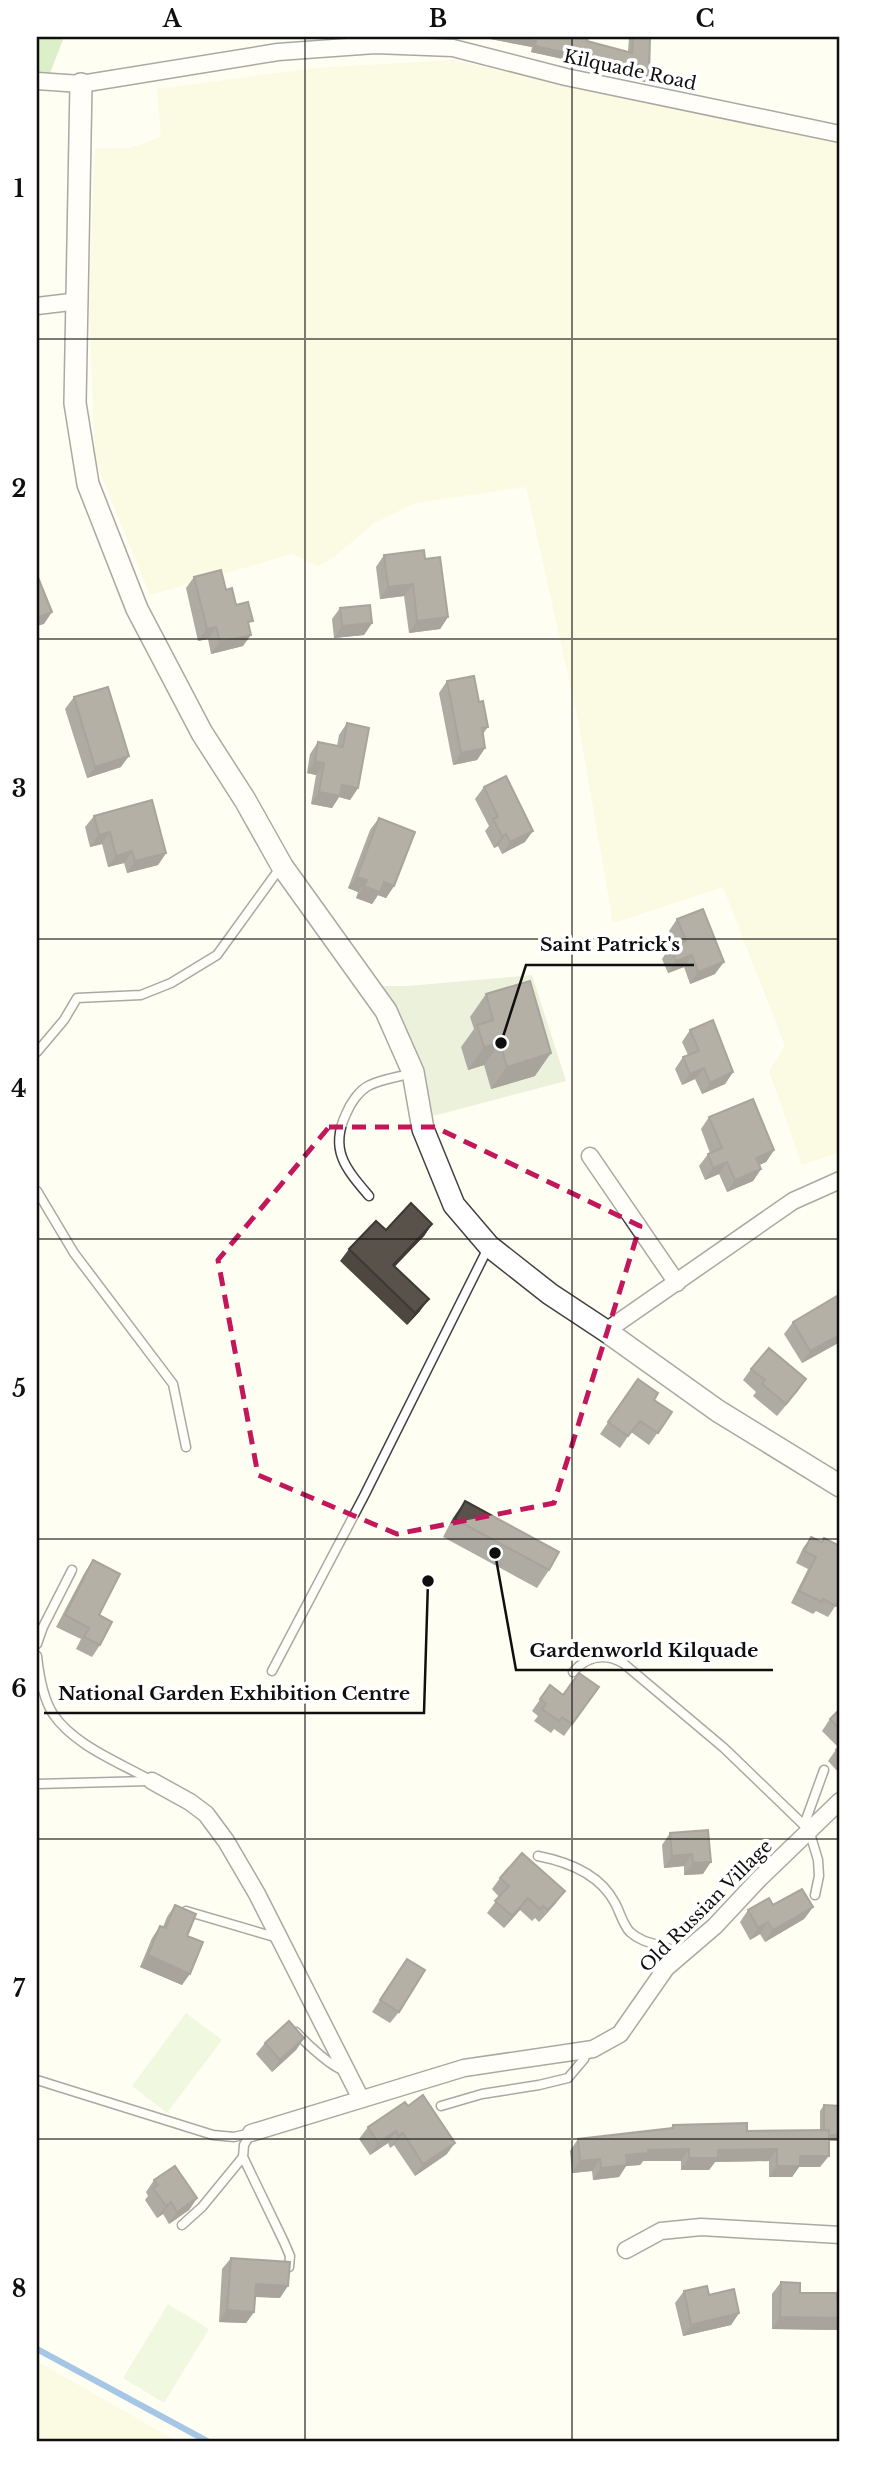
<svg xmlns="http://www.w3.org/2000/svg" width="877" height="2478" viewBox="0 0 877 2478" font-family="'Libre Baskerville',serif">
  <rect width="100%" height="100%" fill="#fffef2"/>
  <g fill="#f5f6d0">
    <polygon points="453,60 840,143 840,1152 802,1165 769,1071 785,1046 723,887 613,923 577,715 526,487 415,503 374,523 332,559 318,566 292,554 150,595 95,460 89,305 95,148 130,148 161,137 157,89 315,68"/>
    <polygon points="37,2361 176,2441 37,2441"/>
  </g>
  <polygon fill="#afdd98" points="37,37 64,37 50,73 37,72"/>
  <polygon fill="#d4e3c1" points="532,975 566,1081 433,1116 423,1072 375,986 408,986"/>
  <g fill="#e1f2cb">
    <polygon points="186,2013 222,2040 167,2113 132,2086"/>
    <polygon points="168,2304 209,2329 164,2403 123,2378"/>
  </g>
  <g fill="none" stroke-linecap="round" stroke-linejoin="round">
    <polyline stroke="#3884d2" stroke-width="6" points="37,2349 207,2441"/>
    <defs>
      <g id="service">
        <polyline points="37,1052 64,1020 77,998 141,995 171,983 217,955 280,868"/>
        <polyline points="37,1191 74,1253 173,1384 186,1447"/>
        <path d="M369,1196C346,1169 329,1150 346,1114C350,1104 359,1090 370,1085C382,1079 399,1077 412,1073"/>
        <polyline points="37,1644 43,1627 72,1570"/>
        <path d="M37,1656C39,1675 43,1698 53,1714C75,1746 119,1762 152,1781"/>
        <polyline points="272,1671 364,1496 488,1248"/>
        <path d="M573,1672C587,1656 605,1653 623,1663L724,1748L809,1830L818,1860L819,1876L815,1895"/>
        <polyline points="37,1784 149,1781"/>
        <polyline points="804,1825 824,1770"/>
        <path d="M538,1856C569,1862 600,1874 615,1903C620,1912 623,1925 630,1932C645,1946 665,1943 679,1954"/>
        <polyline points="186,1911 278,1938"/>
        <path d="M296,2032C305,2042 333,2069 346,2071"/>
        <polyline points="37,2080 213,2135 234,2137 251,2133"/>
        <polyline points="441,2106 482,2094 539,2085 568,2078 584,2059 587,2050"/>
        <polyline points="251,2133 244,2145 243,2157 284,2242 290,2256 289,2267"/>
        <polyline points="182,2225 202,2207 243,2157"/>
      </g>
      <g id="minor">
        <polyline points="37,81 81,84 278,52 375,45 453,48 566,77 840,134"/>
        <polyline points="37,306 79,301"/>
        <polyline points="590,1156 677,1283"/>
        <polyline points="606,1331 793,1201 840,1180"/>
        <polyline points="152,1781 190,1802 206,1814 226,1841 257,1894 361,2099"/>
        <polyline points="251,2133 464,2068 593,2049 620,2034 666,1968 715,1926 759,1879 840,1801"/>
        <polyline points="626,2250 661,2231 701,2227 840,2235"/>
      </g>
      <polyline id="tertiary" points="81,84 75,403 88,484 137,609 202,733 245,800 282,866 386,1011 413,1072 423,1129 454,1205 489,1246 550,1294 606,1331 718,1411 840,1486"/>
    </defs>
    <use href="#service" stroke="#424242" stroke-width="11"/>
    <use href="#minor" stroke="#424242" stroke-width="19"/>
    <use href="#tertiary" stroke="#424242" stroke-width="24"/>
    <use href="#service" stroke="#fff" stroke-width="8"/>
    <use href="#minor" stroke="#fff" stroke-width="16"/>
    <use href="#tertiary" stroke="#fff" stroke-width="21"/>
  </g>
  <g fill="#4d4740">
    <polygon points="480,37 588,37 587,41 628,52 629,37 650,37 649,76 645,82 562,61 563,59 531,52 532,47"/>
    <polygon points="384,555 425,559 448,617 440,629 409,633 404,596 380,599 376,567"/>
    <polygon points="194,577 226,590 249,626 243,646 211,654 208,639 198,641 186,588"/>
    <polygon points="340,608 372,623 364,635 334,638 332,619"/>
    <polygon points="447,681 479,702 488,727 483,734 485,748 477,760 453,765 439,693"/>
    <polygon points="74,697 121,767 87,778 65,709"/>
    <polygon points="347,723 358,788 350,800 339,797 332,808 311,804 316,775 307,773 310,754 318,742 337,746 339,735"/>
    <polygon points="484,787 525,842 502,854 498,846 494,848 485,831 489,826 475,799"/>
    <polygon points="94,816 166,853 158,865 127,873 124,863 108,867 102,844 90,847 85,827"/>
    <polygon points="379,818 394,886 386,898 378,895 372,904 356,898 358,892 348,888 370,830"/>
    <polygon points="677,919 715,974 690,984 684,967 668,973 662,959 670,947 675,946 669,931"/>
    <polygon points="486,994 535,1076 491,1089 484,1065 468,1070 461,1047 474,1029 470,1017"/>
    <polygon points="690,1030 733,1072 725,1084 702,1094 695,1079 682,1085 675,1069 683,1057 688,1055 682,1042"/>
    <polygon points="709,1117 774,1150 766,1162 759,1165 761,1169 753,1181 727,1192 719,1174 705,1180 699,1166 708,1154 710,1153 701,1129"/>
    <polygon points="432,1224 424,1236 394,1266 420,1311 407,1325 340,1261 349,1249 386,1230"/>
    <polygon points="793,1322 840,1342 802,1363 784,1334"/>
    <polygon points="751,1369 806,1379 777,1416 753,1396 756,1392 743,1380"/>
    <polygon points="638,1379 654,1400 672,1412 649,1445 631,1432 620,1448 600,1434"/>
    <polygon points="465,1501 549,1570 537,1588 443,1537 453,1518"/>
    <polygon points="811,1537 821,1542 824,1538 840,1546 840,1603 838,1602 828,1617 816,1611 813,1614 791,1603 808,1569 796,1563 803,1548"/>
    <polygon points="93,1560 99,1615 100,1645 92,1657 76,1649 81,1639 56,1627 85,1572"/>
    <polygon points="550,1685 563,1695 599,1687 564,1736 554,1729 551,1733 534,1721 538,1716 532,1711"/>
    <polygon points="840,1709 840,1774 828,1761 838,1747 822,1731 830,1719"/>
    <polygon points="708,1830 703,1874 684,1875 684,1866 664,1868 662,1845 670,1833"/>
    <polygon points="500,1878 556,1903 539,1922 535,1918 532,1921 520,1910 504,1928 487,1913 499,1897 492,1889"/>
    <polygon points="175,1905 187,1936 182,1985 140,1967 152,1938 160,1926 163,1927 167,1917"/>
    <polygon points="773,1905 813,1907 804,1919 765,1942 760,1934 750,1940 740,1922 748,1910"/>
    <polygon points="407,1959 399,2012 390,2023 372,2012"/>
    <polygon points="304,2038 296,2050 272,2072 256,2054 265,2043"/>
    <polygon points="405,2102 447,2154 415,2176 394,2145 390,2148 388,2143 370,2155 359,2139 368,2127"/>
    <polygon points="824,2105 840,2106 840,2141 829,2141 820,2167 799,2167 792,2177 769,2177 769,2161 715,2162 709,2170 681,2170 681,2161 643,2161 640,2165 626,2166 619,2177 593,2180 592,2171 572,2173 570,2151 578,2139 670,2129 673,2125 747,2131 820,2130 820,2111"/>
    <polygon points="154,2180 197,2198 189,2210 169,2224 163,2214 157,2218 145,2200 148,2196 146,2192"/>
    <polygon points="231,2258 280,2298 255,2297 254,2312 246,2323 219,2322 222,2269"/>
    <polygon points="781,2282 800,2293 840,2300 840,2330 772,2329 772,2294"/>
    <polygon points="684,2291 709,2295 739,2313 731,2325 683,2336 675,2303"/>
  </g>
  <g fill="#3e3934">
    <polygon points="480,37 513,37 536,41 532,47"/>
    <polygon points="535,46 567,53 563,59 531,52"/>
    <polygon points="567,55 649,76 645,82 562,61"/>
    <polygon points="413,584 404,596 380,599 388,587"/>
    <polygon points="52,612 44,624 37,626 37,618"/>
    <polygon points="448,617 440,629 409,633 417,621"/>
    <polygon points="372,623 364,635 334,638 342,626"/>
    <polygon points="216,627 208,639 198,641 207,629"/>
    <polygon points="251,635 243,646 211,654 220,642"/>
    <polygon points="485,748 477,760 453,765 461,753"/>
    <polygon points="129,756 121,767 87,778 95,767"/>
    <polygon points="315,761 324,763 316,775 307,773"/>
    <polygon points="342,785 358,788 350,800 339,797 332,808 311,804 319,792"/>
    <polygon points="533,831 525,842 502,854 510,842"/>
    <polygon points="110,832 102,844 90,847 99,835"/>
    <polygon points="506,834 498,846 494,848 502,836"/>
    <polygon points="132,851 124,863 108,867 116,856"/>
    <polygon points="166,853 158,865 127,873 135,861"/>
    <polygon points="357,877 367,880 358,892 348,888"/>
    <polygon points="384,882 394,886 386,898 378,895 372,904 356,898 364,886"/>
    <polygon points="692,955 684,967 668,973 676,961"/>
    <polygon points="724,962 715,974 690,984 698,972"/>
    <polygon points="500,1043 484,1065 468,1070 484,1047"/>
    <polygon points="551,1053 535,1076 491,1089 507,1067"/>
    <polygon points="704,1068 695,1079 682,1085 690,1074"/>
    <polygon points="733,1072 725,1084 702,1094 710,1083"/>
    <polygon points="774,1150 766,1162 748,1170 756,1158"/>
    <polygon points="727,1162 719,1174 705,1180 713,1168"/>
    <polygon points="761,1169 753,1181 727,1192 735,1180"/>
    <polygon points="432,1224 424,1236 385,1277 393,1265"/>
    <polygon points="429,1299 420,1311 407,1325 415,1313"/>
    <polygon points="840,1335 840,1342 802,1363 810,1351"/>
    <polygon points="806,1379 798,1391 777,1416 786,1404"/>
    <polygon points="692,1854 684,1866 664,1868 672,1856"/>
    <polygon points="711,1862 703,1874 684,1875 693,1863"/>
    <polygon points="565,1891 556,1903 539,1922 548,1910"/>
    <polygon points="528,1898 520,1910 504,1928 512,1916"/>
    <polygon points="813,1907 804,1919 765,1942 773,1930"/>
    <polygon points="768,1922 760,1934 750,1940 758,1928"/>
    <polygon points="148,1955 190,1974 182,1985 140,1967"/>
    <polygon points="304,2038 296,2050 272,2072 280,2060"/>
    <polygon points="396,2131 388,2143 370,2155 378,2143"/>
    <polygon points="403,2133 394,2145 390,2148 399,2136"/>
    <polygon points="824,2135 840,2135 840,2141 820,2141"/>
    <polygon points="455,2143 447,2154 415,2176 423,2164"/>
    <polygon points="689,2149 681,2161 643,2161 640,2165 626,2166 619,2177 593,2180 601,2168 626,2155 648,2150"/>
    <polygon points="777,2149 769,2161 715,2162 709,2170 681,2170 689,2158 718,2150"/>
    <polygon points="800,2156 829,2156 820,2167 799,2167 792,2177 769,2177 777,2166"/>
    <polygon points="600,2159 592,2171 572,2173 580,2161"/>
    <polygon points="197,2198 189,2210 169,2224 177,2212"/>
    <polygon points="171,2202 163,2214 157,2218 166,2206"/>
    <polygon points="256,2284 288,2286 280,2298 248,2296"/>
    <polygon points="227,2310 254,2312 246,2323 219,2322"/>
    <polygon points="739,2313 731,2325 683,2336 691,2325"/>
    <polygon points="780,2317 840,2318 840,2330 772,2329"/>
  </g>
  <g fill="#59524b" stroke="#3e3934" stroke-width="2">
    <polygon points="513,37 588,37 587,41 632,53 633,37 650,37 649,76 567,55 567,53 535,46 536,41"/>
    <polygon points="424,550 425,559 440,557 448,617 417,621 413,584 388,587 384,555"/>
    <polygon points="221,570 226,590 232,588 236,605 248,602 253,621 248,622 251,635 220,642 216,627 207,629 194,577"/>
    <polygon points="37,575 52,612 37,618"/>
    <polygon points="370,605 372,623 342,626 340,608"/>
    <polygon points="474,676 479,702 483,701 488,727 482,728 485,748 461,753 447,681"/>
    <polygon points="108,687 129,756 95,767 74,697"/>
    <polygon points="347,723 369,728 358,788 342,785 340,796 319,792 324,763 315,761 318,742 343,747"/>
    <polygon points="506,776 533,831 510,842 506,834 502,836 493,819 498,817 484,787"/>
    <polygon points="152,800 166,853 135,861 132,851 116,856 110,832 99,835 94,816"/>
    <polygon points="379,818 415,832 394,886 384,882 380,892 364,886 367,880 357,877"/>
    <polygon points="703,909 724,962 698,972 692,955 676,961 670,947 686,941 677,919"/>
    <polygon points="530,981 551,1053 507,1067 500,1043 484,1047 477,1025 493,1020 486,994"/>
    <polygon points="713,1020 733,1072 710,1083 704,1068 690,1074 683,1057 699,1051 690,1030"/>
    <polygon points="753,1099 774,1150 756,1158 761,1169 735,1180 727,1162 713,1168 708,1154 722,1148 709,1117"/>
    <polygon points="411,1203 432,1224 393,1265 429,1299 415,1313 349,1249 376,1221 386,1230"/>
    <polygon points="837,1296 840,1306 840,1335 810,1351 793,1322"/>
    <polygon points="769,1348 806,1379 786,1404 762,1384 765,1380 751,1369"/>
    <polygon points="638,1379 658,1393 654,1400 672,1412 658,1433 640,1421 628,1436 608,1422"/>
    <polygon points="465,1501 559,1552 549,1570 455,1519"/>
    <polygon points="811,1537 822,1542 824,1538 840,1546 840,1598 836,1606 823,1599 822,1602 799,1591 816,1557 804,1551"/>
    <polygon points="93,1560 120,1574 99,1615 112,1622 100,1645 84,1637 89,1628 65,1615"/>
    <polygon points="579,1673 599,1687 572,1724 562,1717 559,1721 542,1709 546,1704 540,1699 550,1685 563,1695"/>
    <polygon points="840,1709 840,1730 830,1719"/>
    <polygon points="840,1745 840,1754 836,1750"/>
    <polygon points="708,1830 711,1862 693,1863 692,1854 672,1856 670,1833"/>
    <polygon points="522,1853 565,1891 548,1910 543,1906 540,1909 528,1898 512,1916 495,1901 509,1886 500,1878"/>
    <polygon points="802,1889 813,1907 773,1930 768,1922 758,1928 748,1910 769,1898 773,1905"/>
    <polygon points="175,1905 196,1914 187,1936 203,1942 190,1974 148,1955 160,1926 166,1928"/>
    <polygon points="407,1959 425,1970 399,2012 380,2000"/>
    <polygon points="289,2021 304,2038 280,2060 265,2043"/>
    <polygon points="423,2095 455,2143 423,2164 403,2133 399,2136 396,2131 378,2143 368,2127 405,2102 408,2106"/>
    <polygon points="824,2105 840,2106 840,2135 829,2135 829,2130 824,2130"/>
    <polygon points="747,2123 747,2131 829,2130 829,2156 800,2156 800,2166 777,2166 777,2149 718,2150 718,2158 689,2158 689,2149 648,2150 648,2153 626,2155 627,2165 601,2168 600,2159 580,2161 578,2139 673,2128 673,2125"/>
    <polygon points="175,2166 197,2198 177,2212 171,2202 166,2206 153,2188 158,2185 154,2180"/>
    <polygon points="231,2258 290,2262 288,2286 256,2284 254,2312 227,2310"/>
    <polygon points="781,2282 800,2283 800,2293 837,2293 837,2300 840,2300 840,2318 780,2317"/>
    <polygon points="707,2286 709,2295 734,2289 739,2313 691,2325 684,2291"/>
  </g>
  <path d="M0 0H877V2478H0ZM329,1127H435L640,1226L554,1503L397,1534L258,1475L218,1260Z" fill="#fffef2" fill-opacity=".55" fill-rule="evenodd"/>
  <path fill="none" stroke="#c2185b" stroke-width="5" stroke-dasharray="14 9" stroke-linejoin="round" d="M329,1127H435L640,1226L554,1503L397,1534L258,1475L218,1260Z"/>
  <path fill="none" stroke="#0f0f0f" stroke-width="2" stroke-opacity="0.55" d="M305,37V2441M572,37V2441M37,339H840M37,639H840M37,939H840M37,1239H840M37,1539H840M37,1839H840M37,2139H840"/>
  <g text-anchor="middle" stroke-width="7" stroke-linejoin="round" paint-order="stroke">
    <g font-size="18" fill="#0f0f0f" stroke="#fff">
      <text transform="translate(630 70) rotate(12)" y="6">Kilquade Road</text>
      <text transform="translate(706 1906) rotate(-45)" y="6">Old Russian Village</text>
    </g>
  </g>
  <path fill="none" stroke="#0f0f0f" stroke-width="2.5" d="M501 1043L526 965H694M495 1553L516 1670H773M428 1581L424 1713H44"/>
  <g fill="#0f0f0f" stroke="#fff" stroke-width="2.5">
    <circle cx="501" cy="1043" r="7"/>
    <circle cx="495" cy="1553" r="7"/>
    <circle cx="428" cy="1581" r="7"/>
  </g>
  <g font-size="19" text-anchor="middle" font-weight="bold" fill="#0f0f0f" stroke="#fff" stroke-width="7" stroke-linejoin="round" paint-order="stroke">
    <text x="610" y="951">Saint Patrick's</text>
    <text x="644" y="1657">Gardenworld Kilquade</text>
    <text x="234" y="1700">National Garden Exhibition Centre</text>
  </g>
  <rect width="877" height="2478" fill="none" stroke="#ffffff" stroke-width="77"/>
  <rect x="38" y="38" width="800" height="2402" fill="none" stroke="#0f0f0f" stroke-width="2.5"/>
  <g font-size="23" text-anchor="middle" font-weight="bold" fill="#0f0f0f">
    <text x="172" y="27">A</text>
    <text x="438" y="27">B</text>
    <text x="705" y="27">C</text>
    <text x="19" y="197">1</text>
    <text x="19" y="497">2</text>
    <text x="19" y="797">3</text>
    <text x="19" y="1097">4</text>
    <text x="19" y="1397">5</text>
    <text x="19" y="1697">6</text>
    <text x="19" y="1997">7</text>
    <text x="19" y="2297">8</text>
  </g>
</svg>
